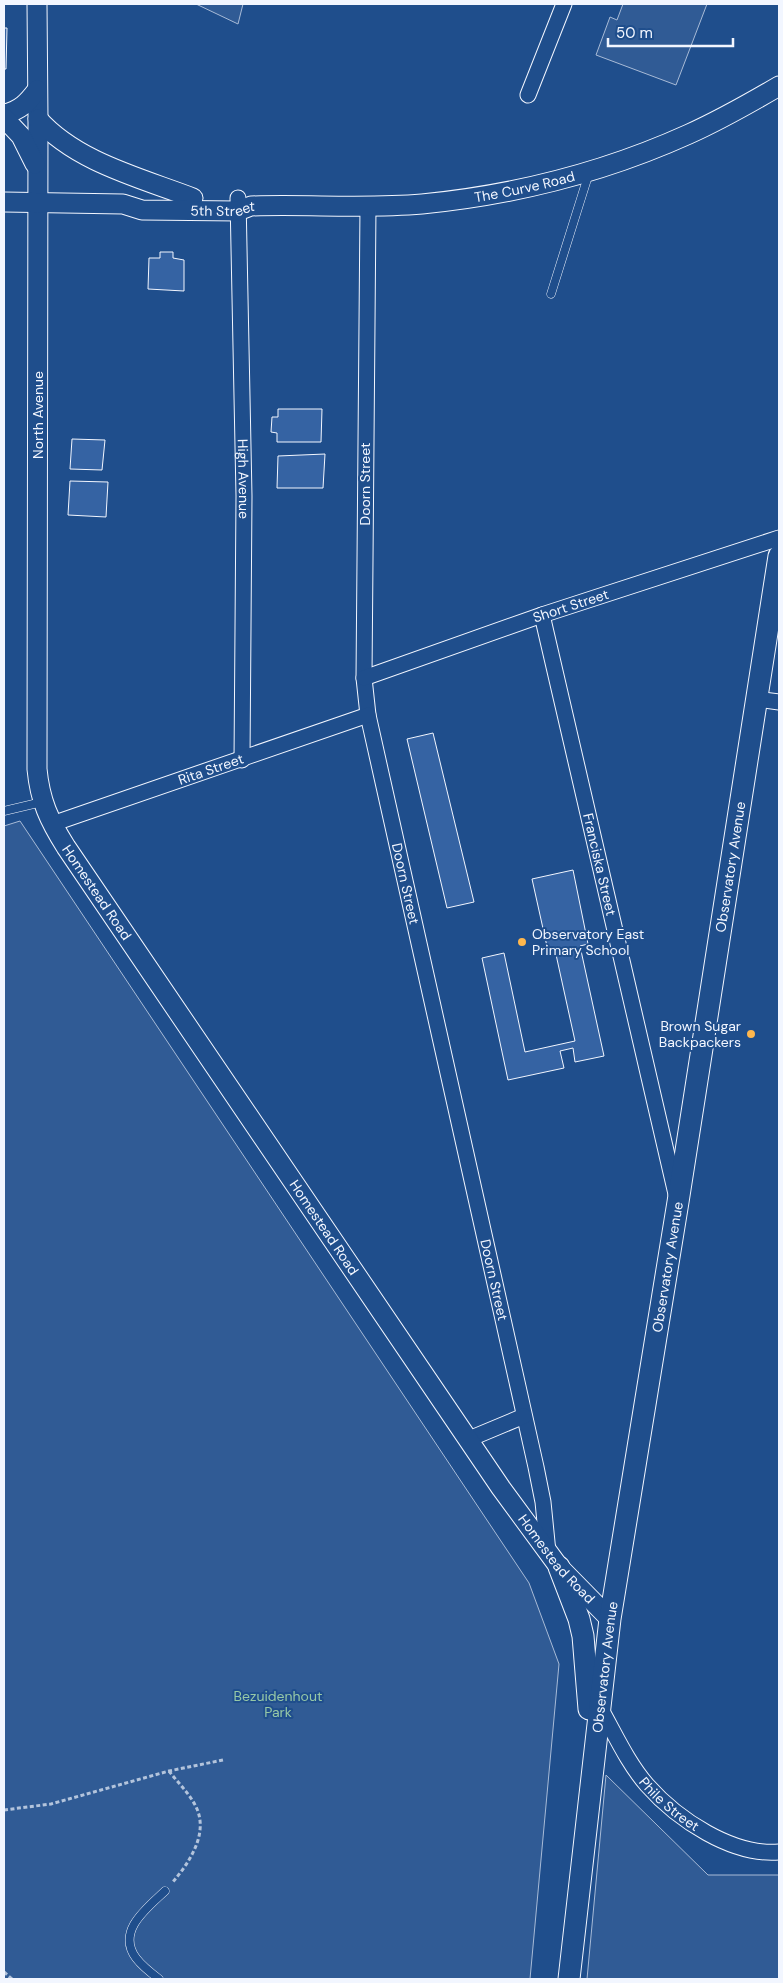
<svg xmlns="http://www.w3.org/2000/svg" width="783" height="1983" viewBox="0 0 783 1983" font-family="'DM Sans',sans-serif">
  <rect width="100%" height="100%" fill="#1f4e8c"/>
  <g fill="#305b95" stroke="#a8bbd7">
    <polygon points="196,4 243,4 238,24"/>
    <polygon points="623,4 707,4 676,85 596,55 610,17 617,20"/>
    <polygon points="20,821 529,1583 559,1664 530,1979 4,1979 4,826"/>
    <polygon points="606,1775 708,1875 779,1875 779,1979 587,1979"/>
  </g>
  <g fill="#3563a3" stroke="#f2f6ff">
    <polygon points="4,28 7,28 6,69 4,69"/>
    <polygon points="160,252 173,252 173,258 184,260 184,291 148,289 149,258 160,258"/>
    <polygon points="278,409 322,409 321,442 277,442 277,433 271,432 272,417 278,417"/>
    <polygon points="72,439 105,440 102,470 70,469"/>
    <polygon points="325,454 323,488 277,488 278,456"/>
    <polygon points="70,481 108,482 106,517 68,515"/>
    <polygon points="433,733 474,902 447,908 407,739"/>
    <polygon points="573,870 588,944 580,946 604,1056 575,1062 573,1048 560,1051 564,1068 508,1080 482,958 504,953 525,1052 575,1041 555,950 548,951 532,879"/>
  </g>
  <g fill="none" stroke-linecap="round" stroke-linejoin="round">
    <defs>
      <g id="service">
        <polyline points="551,294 589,173"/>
        <polyline points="4,811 42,802"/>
        <path d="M159,1979C151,1973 142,1966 136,1958C116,1931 147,1908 165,1891"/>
      </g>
      <g id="minor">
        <polyline points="528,95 564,4"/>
        <path id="s1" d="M238,198L244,496L242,760"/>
        <path id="s2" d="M368,206L364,678L368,715L536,1467L543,1502L548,1552"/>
        <path id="s3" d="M542,615L676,1194"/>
        <path id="s4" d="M364,678L542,615L779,538"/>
        <polyline points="756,699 779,702"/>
        <path id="s5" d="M52,824L368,715"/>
        <polyline points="469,1439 524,1416"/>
        <path id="s6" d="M599,1706C614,1732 627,1762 647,1785C677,1819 732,1856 779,1852"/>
      </g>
      <g id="tertiary">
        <path id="s7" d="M37,4L38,119L37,769C40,801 49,820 66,847L501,1488L559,1567L610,1619"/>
        <path d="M4,114C20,111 28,102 37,90"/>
        <polyline points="4,118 21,136 35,164"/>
        <path d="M38,119C76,162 141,178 193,198"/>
        <path id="s8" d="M4,202L123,204L142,210L238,211L251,206C308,204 365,209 422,204C514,195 605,172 689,134C720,120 750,103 779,86"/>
      </g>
      <g id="secondary">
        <polyline points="559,1567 579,1619 583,1636 589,1709"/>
        <path id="s9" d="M569,1979L610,1619L678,1202L779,556"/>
      </g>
    </defs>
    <use href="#service" stroke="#f2f6ff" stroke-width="9"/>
    <use href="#minor" stroke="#f2f6ff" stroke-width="17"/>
    <use href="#tertiary" stroke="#f2f6ff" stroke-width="21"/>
    <use href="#secondary" stroke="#f2f6ff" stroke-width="23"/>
    <g stroke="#b3c4dc" stroke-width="3" stroke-dasharray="4 2.5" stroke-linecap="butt">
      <path d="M169,1771C178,1783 191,1795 197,1809C208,1835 189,1863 172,1883"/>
      <polyline points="4,1810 51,1804 169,1771 223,1760"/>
      <polyline points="4,1972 12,1979"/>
    </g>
    <use href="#service" stroke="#1f4e8c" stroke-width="8"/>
    <use href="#minor" stroke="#1f4e8c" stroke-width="15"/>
    <use href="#tertiary" stroke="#1f4e8c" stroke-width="19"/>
    <use href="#secondary" stroke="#1f4e8c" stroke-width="21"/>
  </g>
  <g fill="#ffb74d" stroke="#1f4e8c" stroke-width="2">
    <circle cx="522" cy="942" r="5"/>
    <circle cx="751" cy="1034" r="5"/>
  </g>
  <g text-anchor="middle" stroke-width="4" stroke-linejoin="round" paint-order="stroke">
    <g font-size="14" fill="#f2f6ff" stroke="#1f4e8c">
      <text dy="5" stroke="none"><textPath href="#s8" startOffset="524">The Curve Road</textPath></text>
      <text dy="5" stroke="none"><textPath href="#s8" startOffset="220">5th Street</textPath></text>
      <text transform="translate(38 415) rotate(-90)" y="5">North Avenue</text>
      <text dy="5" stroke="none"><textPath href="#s1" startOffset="281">High Avenue</textPath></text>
      <text transform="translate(365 484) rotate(-90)" y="5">Doorn Street</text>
      <text dy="5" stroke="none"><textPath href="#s4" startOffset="219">Short Street</textPath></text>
      <text dy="5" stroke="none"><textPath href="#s5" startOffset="168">Rita Street</textPath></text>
      <text dy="5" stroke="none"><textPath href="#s3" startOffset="256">Franciska Street</textPath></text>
      <text dy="5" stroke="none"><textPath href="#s9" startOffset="1124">Observatory Avenue</textPath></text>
      <text dy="5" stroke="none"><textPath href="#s2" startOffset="682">Doorn Street</textPath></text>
      <text dy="5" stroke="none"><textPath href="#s7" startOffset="904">Homestead Road</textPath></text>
      <text dy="5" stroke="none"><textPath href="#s7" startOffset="1309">Homestead Road</textPath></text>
      <text dy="5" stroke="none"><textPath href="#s9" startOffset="719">Observatory Avenue</textPath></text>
      <text dy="5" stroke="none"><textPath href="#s2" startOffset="1088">Doorn Street</textPath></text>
      <text dy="5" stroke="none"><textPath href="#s7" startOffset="1714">Homestead Road</textPath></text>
      <text dy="5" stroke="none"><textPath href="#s9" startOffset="314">Observatory Avenue</textPath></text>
      <text dy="5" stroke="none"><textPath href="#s6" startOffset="122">Phile Street</textPath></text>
    </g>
    <g font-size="14" fill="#f2f6ff" stroke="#1f4e8c" text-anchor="start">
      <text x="532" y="939">Observatory East<tspan x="532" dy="16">Primary School</tspan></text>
      <text x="741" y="1031" text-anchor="end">Brown Sugar<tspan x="741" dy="16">Backpackers</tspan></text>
    </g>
    <g font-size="14" fill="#97c8a6" stroke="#1f4e8c">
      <text x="278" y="1701">Bezuidenhout<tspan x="278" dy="16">Park</tspan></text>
    </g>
  </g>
  <rect width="783" height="1983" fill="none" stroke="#f2f6ff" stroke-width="10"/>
  <path d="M608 38v8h125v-8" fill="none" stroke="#f2f6ff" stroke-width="2.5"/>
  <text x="616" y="38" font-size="15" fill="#f2f6ff" stroke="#1f4e8c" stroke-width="4" paint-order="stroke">50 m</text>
</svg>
